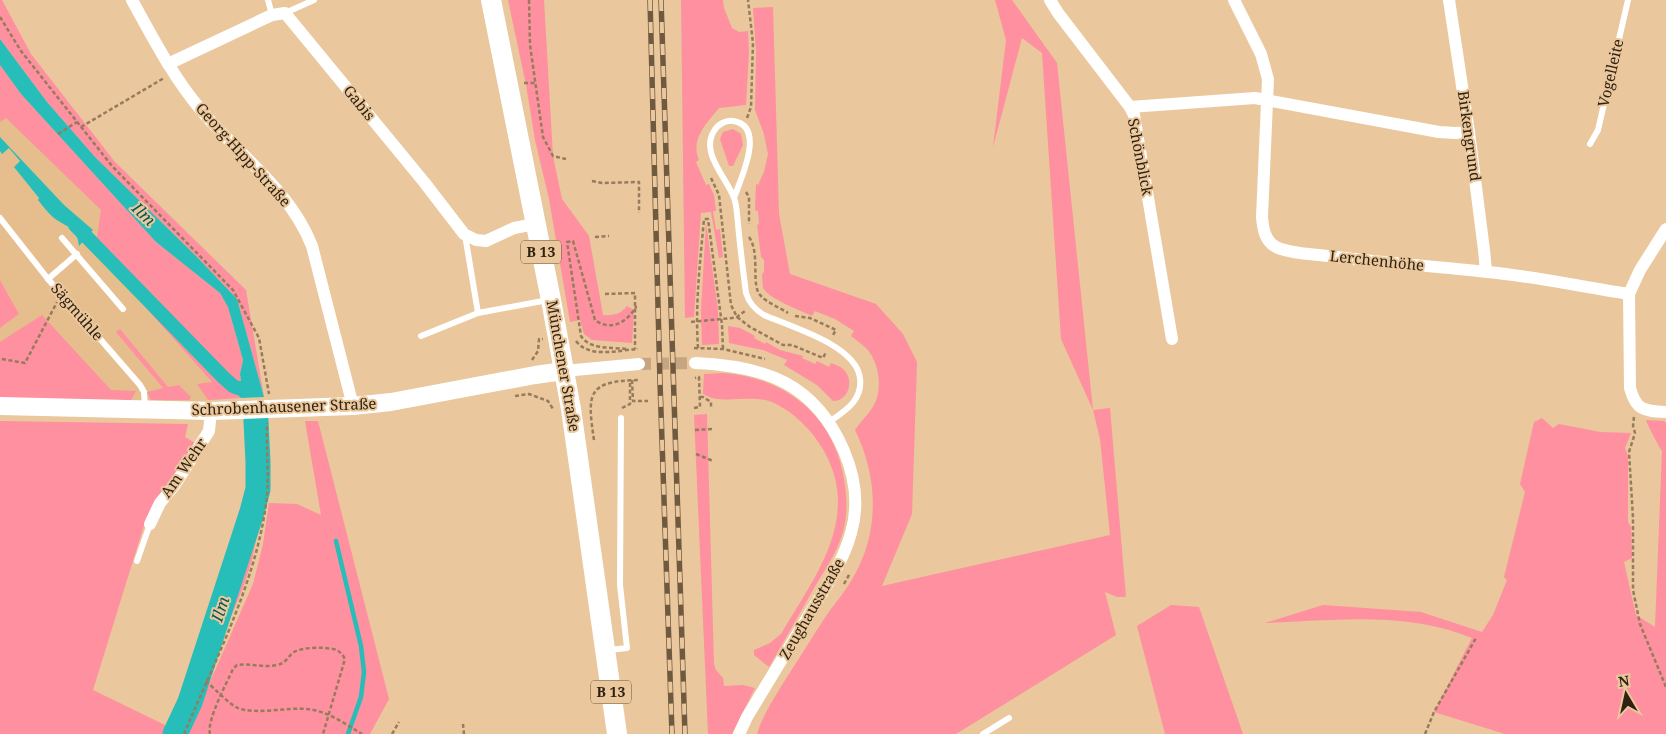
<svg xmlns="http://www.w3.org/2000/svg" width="1666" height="734" viewBox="0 0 1666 734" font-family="'Noto Serif',serif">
  <rect width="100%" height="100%" fill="#eac79c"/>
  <polygon fill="#e6be8d" points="6,117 101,210 136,298 227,399 198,401 27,399 0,397 0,328 19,314 0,280 0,122"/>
  <g fill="#fe909f">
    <polygon points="0,0 2,0 31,54 115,162 246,290 264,397 237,299 198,258 95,157 47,102 0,39"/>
    <path d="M508,0H544L553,156L562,199L589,236L603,315C613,316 621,314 627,306L634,310L632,343L592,340L584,334L580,320L570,322L549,199L535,140L526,85Z"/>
    <path d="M681,0H723L724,8L732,28L739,32L748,31L749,52L746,105L719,108C707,123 690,139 699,160L696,162L706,185L709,184L714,195L716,211H713L716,230L720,229L723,257L719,258L711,212L701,213L694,317L685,318Z"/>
    <path d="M995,0H1012L1057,63L1093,410L1110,408L1126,597H1117L1105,592L1116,635L956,734H757C763,714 776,695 787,677C801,656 814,634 828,613C837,601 847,589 854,576C880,530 878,477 855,430C861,421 869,414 874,405C883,388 879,363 867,349C862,344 856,340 851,336L854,331L835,319L815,311L812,316C800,310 769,299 763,288L762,274L764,272V260L761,257L757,225L759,224L758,211L755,210L756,184L758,185L764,172L768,154L764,134L755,110L756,52L753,8L773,7L779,214L790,274L876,304L903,334L917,362L912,514L882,586L1110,535L1100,439L1093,410L1061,339L1042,53L1022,38L993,147L1006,40Z"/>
    <polygon points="0,65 21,94 156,242 220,293 228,307 243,360 240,374 241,381 235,382 232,390 241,398 208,400 197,384 212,382 95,251 101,210 6,118 0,122"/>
    <polygon points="733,129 741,134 743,145 733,166 729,166 720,139 723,132"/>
    <polygon points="706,223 718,310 719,344 702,345 701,310"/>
    <polygon points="0,280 19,314 0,328"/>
    <polygon points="42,315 111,390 136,391 131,400 27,399 0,397 0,342"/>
    <path d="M728,326L740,328L755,336L754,338L765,344L766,342L780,350L803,356L802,358L815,364L817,361L829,367L831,363C836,365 842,367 845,371C854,382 848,401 833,401L817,385L784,365L787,360L763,350L729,343Z"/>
    <polygon points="120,329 168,387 179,385 191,397 189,400 151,400 147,392 163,388 116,332"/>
    <path d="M724,373C786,378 834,416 844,479C847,497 848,517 842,535C836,554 824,571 814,588C799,615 784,641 769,667L754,655V650L770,643L781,634C814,578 861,519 825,453C814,432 795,413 774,403C756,395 736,401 717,399C713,399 708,396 703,394L704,374Z"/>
    <polygon points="707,414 714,664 716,670 723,678 724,686 743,685 755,688 732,734 708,734 694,415"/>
    <path d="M1542,418L1553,428L1559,424L1600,432L1631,433L1625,448L1628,456V522L1631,527L1632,558L1624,562L1636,615L1655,627L1662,451C1660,449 1647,424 1646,420L1664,421L1666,423V734H1505L1434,712L1472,638C1407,611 1334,620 1265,623L1323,605L1421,612L1482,632L1493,615L1507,580L1504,577L1525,492L1520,484L1534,422Z"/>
    <polygon points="0,421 188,424 185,437 197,444 154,502 145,522 93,690 167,726 204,633 220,626 245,559 260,497 261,447 266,443 267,468 265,497 252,560 243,588 182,734 0,734"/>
    <polygon points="305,421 318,421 389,699 370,734 187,734 253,584 263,544 269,503 297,504 321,515"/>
    <polygon points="1171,605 1199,607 1243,734 1165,734 1137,626"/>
  </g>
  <g fill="#27bdb9">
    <polygon points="0,39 47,102 95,157 198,258 237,299 264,397 241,398 223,381 223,377 227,377 235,382 241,381 240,374 243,360 228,307 220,293 156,242 21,94 0,65"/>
    <path d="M0,137L64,205L93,230L79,246C77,226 67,228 54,218C48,213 43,206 38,200L39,198L14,167L20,161L9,148L2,154L0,151Z"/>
  </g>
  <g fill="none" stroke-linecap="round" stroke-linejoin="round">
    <polyline stroke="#27bdb9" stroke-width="4.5" points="336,541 361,646 364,672 361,697 348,734"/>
    <polyline stroke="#27bdb9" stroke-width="14" points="75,225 223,377 233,386 238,388"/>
    <polyline stroke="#27bdb9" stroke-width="25" points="175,734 190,702 252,512 258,489 258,462 256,421"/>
    <polyline stroke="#c5a680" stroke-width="12" stroke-dasharray="12 6" stroke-linecap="butt" points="639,364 695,363"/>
    <g stroke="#967c5d" stroke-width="2.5" stroke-dasharray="4 2.5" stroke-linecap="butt">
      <polyline points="529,0 530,45 543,137 553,156 566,159"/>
      <polyline points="0,17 21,51 112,166 233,290 259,338 269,394"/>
      <polyline points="524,83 535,83"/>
      <polyline points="747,118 751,107 753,43 748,0"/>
      <polyline points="81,127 164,78"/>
      <polyline points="58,134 77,122"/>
      <polyline points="711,178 719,195 731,305 737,317 750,327 783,345 792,345 823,358 826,352"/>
      <polyline points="592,181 602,183 639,182 639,213"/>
      <polyline points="746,192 749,197 749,224"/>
      <polyline points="595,237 609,236"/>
      <path d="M749,237C761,254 750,286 761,296C768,303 780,308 788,313"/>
      <polyline points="605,294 635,293 635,349"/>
      <polyline points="795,316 810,318 836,330 833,335"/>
      <polyline points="691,322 732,318 737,317 745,311"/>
      <path d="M576,341C590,359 618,350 638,349"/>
      <polyline points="694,348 723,349 765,359"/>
      <path d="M698,348C695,305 700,263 704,219H708L722,325L723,349"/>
      <path d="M626,349C611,347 590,350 581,336L567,242L573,241L595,320C611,332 627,322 636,307H637"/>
      <polyline points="2,359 25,363 57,302"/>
      <polyline points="532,360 538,351 539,339 543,339"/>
      <polyline points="632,380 633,401 648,401"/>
      <polyline points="515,396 529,394 548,401 553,409"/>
      <polyline points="700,397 703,397 711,402 711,407"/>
      <polyline points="622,408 630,404 630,380"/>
      <polyline points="694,408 700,407 699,377 695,378"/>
      <polyline points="1634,417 1633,426 1635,433 1629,452 1633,518 1633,590 1640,624 1666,687"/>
      <polyline points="695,430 712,429"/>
      <path d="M594,440C587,393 587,381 639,380"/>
      <polyline points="696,454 713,461"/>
      <polyline points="844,584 850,573"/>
      <path d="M206,681C214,688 230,705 238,708C255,715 287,707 307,709C328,711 345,724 362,734"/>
      <polyline points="463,724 464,734"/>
      <path d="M184,734C216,658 258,578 267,496C269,472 266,447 267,423"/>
      <path d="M210,734C206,722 227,682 233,669L237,665C250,663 263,668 276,665C286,664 287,657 294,652C303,647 323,647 333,649C339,650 342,654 345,659L323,734"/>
      <polyline points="392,734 399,722"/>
      <polyline points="1425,734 1434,712 1476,638"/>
    </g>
    <g stroke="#fff" stroke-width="6">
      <polyline points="268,0 272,15"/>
      <polyline points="285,13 314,0"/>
      <polyline points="1590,144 1598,130 1628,0"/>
      <path d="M734,198C740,180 767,126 733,121C726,120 718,124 714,131C700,153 727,178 734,198C737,205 737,216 738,224C740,247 743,270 746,293C749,303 754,309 764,315C791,327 856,345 860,378C863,400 845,411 829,422"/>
      <polyline points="0,218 48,279 140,385 144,392 145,407"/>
      <polyline points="465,235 478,313"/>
      <polyline points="62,238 123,309"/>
      <polyline points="48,279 77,254"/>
      <polyline points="421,336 478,313 548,300"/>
      <polyline points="137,561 150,524"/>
      <polyline points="609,650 627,648 620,585 621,418"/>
      <polyline points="983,734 1009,718"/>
    </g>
    <g stroke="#fff" stroke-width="12">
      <path d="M132,0C153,38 173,77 201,110C239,156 289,188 312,246L353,406"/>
      <polyline points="1050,0 1058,13 1130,107 1134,115 1172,339"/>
      <path d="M1234,0L1261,54L1268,79L1262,217C1263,229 1265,241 1276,247C1291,254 1312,254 1328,256C1381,263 1434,266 1487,272C1534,276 1582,287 1629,294"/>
      <polyline points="1449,0 1469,132 1484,250 1486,271"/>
      <polyline points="168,64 272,15 285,13 424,182 464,234 476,240 486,241 514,228 535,224"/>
      <polyline points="1130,107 1255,98 1439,132 1455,133 1469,132"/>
      <path d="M1666,229L1640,270L1629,294L1630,388C1636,411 1645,411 1666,412"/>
      <path d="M695,363C765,366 815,383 844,451C855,477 859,506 851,533C843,562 826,587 810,613C789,648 768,682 747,717L739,734"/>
      <polyline points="564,371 639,364"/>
      <polyline points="150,524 160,503 174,486 209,431 211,411"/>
    </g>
    <polyline stroke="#fff" stroke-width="18" points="0,406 211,411 353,406 391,402 535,375 564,371"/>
    <polyline stroke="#fff" stroke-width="20" points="491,0 551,300 571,409 617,734"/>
    <defs>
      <g id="rail">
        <polyline points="650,0 660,382 672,734"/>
        <polyline points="661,0 685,734"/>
      </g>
    </defs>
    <use href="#rail" stroke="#6f5a40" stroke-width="5.5"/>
    <use href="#rail" stroke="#eac79c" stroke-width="4" stroke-dasharray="11" stroke-linecap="butt"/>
  </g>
  <g text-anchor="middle" stroke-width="4" stroke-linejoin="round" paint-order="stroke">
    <g fill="#eac79c" stroke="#67543b" stroke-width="1">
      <rect x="521" y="240.5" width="40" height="23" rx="4"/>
      <rect x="591" y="680.5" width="40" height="23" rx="4"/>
    </g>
    <g font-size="14" font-weight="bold" fill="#2f2211">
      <text x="541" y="257">B 13</text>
      <text x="611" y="697">B 13</text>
    </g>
    <g font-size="15" fill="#2f2211" stroke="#eac79c">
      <text transform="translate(1611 73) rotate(-77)" y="5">Vogelleite</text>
      <text transform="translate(359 103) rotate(51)" y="5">Gabis</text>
      <text transform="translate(1469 136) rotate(82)" y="5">Birkengrund</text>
      <text transform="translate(243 155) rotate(48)" y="5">Georg-Hipp-Straße</text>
      <text transform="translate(1140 157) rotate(79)" y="5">Schönblick</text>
      <text transform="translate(1377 261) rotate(6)" y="5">Lerchenhöhe</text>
      <text transform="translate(77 312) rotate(49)" y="5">Sägmühle</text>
      <text transform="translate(563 366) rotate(80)" y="5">Münchener Straße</text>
      <text transform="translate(284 407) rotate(-2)" y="5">Schrobenhausener Straße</text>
      <text transform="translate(184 468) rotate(-55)" y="5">Am Wehr</text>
      <text transform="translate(812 609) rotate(-60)" y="5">Zeughausstraße</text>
    </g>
    <g font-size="16" font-style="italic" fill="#005755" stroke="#eac79c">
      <text transform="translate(144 214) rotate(44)" y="6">Ilm</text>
      <text transform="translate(220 609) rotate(-72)" y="6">Ilm</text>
    </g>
  </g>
  <g transform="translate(1626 694) rotate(351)" stroke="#eac79c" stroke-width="4" paint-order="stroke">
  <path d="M0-4L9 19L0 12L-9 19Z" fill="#2f2211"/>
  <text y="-8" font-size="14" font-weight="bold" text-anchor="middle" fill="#2f2211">N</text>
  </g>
</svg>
